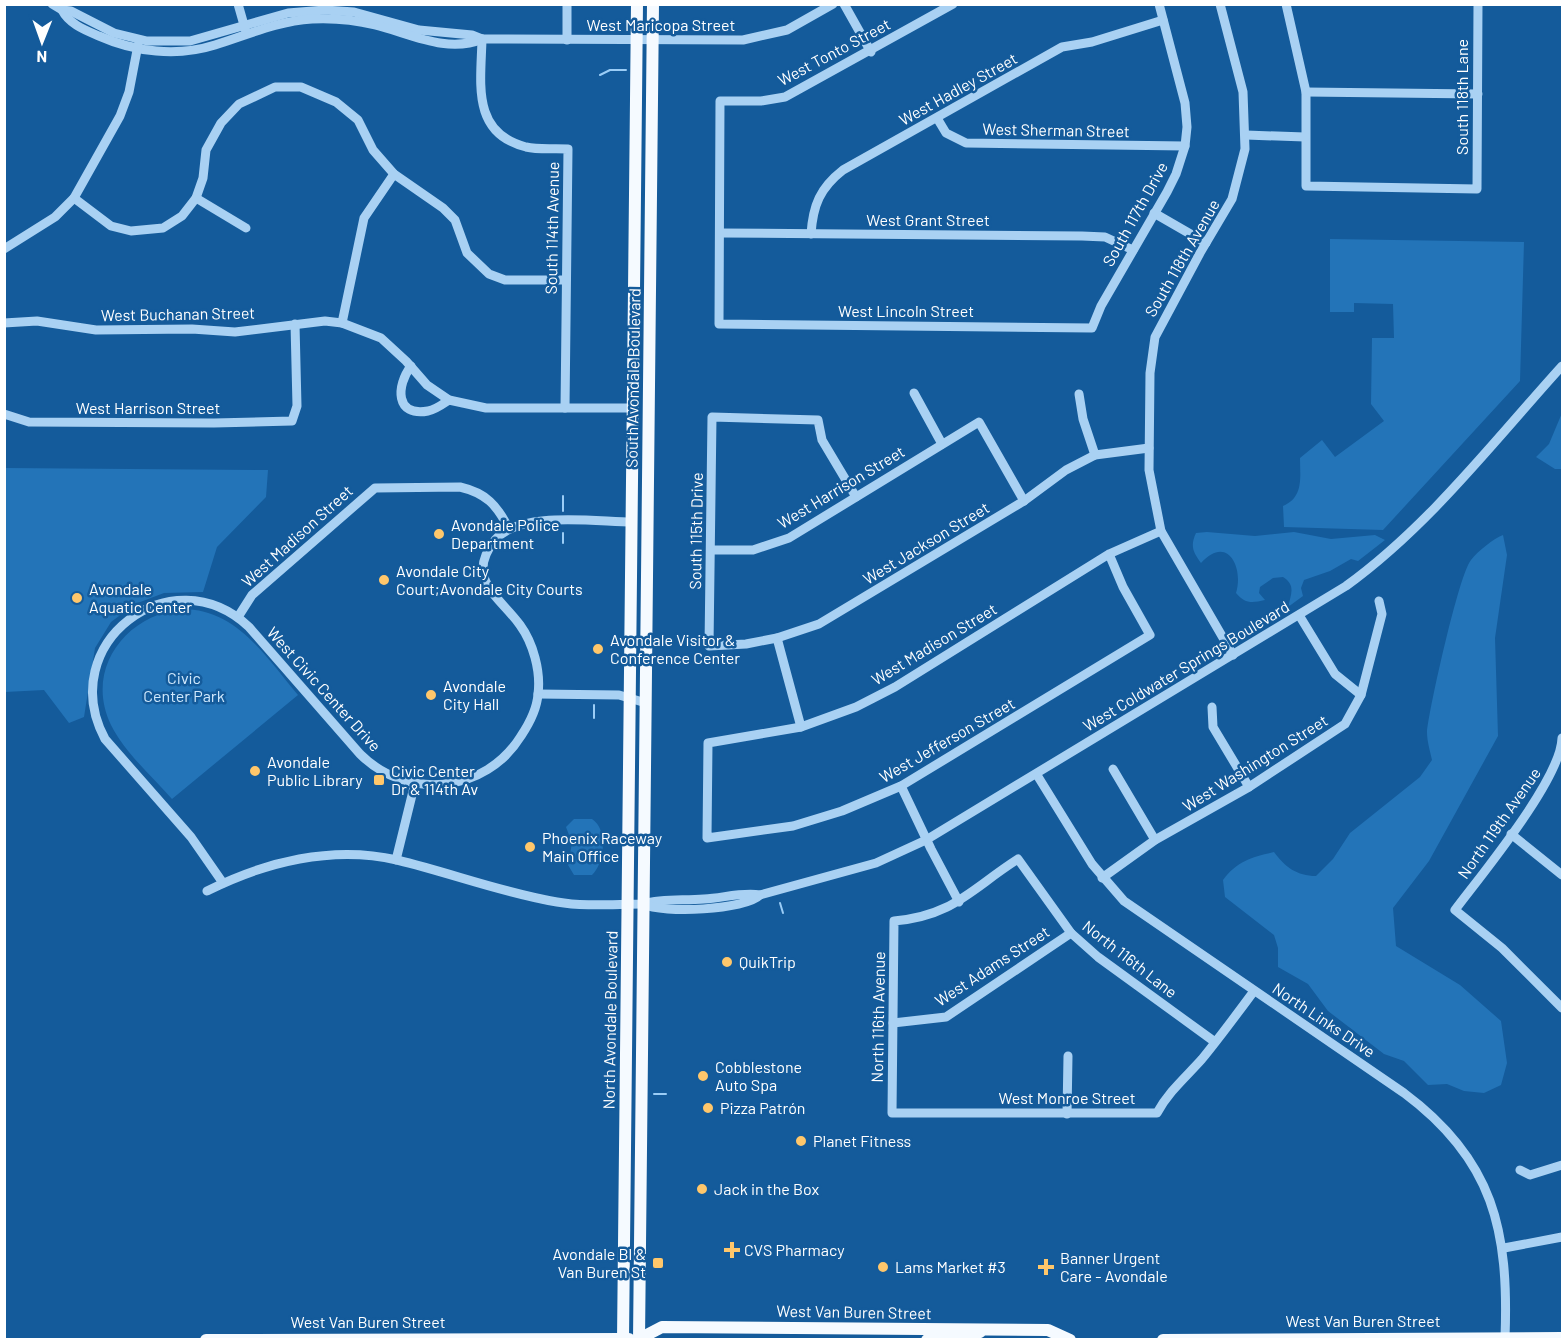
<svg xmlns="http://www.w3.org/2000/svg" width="1567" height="1344" viewBox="0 0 1567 1344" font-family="Barlow,sans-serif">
  <rect width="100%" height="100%" fill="#145b9b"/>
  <g fill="#2374b8">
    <path d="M1330,239L1524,242L1520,381L1383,530L1284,527L1283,506C1304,497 1300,477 1300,458L1322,440L1335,457L1384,421L1371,404L1372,338H1394L1393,304L1354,303V312H1330Z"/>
    <polygon points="1562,413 1562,469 1555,469 1536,457 1549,444"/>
    <polygon points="4,468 5,468 268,470 266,497 217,547 203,592 164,593 135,604 111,622 95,648 84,717 69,723 44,690 5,692"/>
    <path d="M1207,532L1255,536L1294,532L1331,539L1375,535L1385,540L1358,561L1351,559L1330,571L1304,580L1301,588L1303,596L1288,607C1291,594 1296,585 1283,577L1273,578L1260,587L1259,593L1265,600C1252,603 1245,604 1236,593C1244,567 1227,534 1201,563C1193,552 1190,546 1196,533Z"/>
    <path d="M1503,535L1507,555L1495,638L1498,736L1429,861L1393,908L1396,946L1460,985L1501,1021L1507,1063L1501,1085L1484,1093L1464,1091L1447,1084L1428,1085L1404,1061L1384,1054L1328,1011L1308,984L1278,967V948L1274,935L1225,897L1223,880C1237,861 1252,857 1274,852C1285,867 1297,876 1316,876L1333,859L1350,833L1420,777L1432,760C1430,751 1427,741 1427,732C1429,709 1459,574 1471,560C1478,551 1493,539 1503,535Z"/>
    <path d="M182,609C237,609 266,657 298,695L172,799C152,776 125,753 111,725C84,669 126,615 182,609Z"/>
    <path d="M574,819H592C608,829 605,863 592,875H574L568,865L572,843L566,827Z"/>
  </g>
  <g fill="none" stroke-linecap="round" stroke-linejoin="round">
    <g stroke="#9bcdf6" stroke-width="2">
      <polyline points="600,75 610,70 626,70"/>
      <polyline points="563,511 563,496"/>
      <polyline points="563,543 563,533"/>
      <polyline points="594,718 594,705"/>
      <polyline points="780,903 783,913"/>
      <polyline points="654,1094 666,1094"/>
    </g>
    <g stroke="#a9d1f3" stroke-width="9">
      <polyline points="52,4 62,10 71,11 114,33 147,41 190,41 288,13 325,10 354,12 419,30 472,35 482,39 743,40 787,30 833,4"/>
      <polyline points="238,4 246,32"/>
      <polyline points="844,4 871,52"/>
      <polyline points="953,4 785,97 761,101 720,101 719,324 1092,328 1101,306 1167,192 1176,174 1185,146 1187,127 1185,103 1159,4"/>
      <polyline points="1220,4 1243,92 1245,149 1232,199 1200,253 1155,337 1150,373 1149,470 1161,531 1233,655"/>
      <polyline points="1286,4 1306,92 1306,186 1477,189 1478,4"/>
      <path d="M62,10C69,24 85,30 99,36C135,52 177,57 215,45C247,35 278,21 312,19C333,18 355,20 375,25C409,33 447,54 482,39"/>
      <path d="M482,39C481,83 471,133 526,147C539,150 554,148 568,149L565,408"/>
      <polyline points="567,40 567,4"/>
      <polyline points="1306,92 1478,94"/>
      <polyline points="937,118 946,133 966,143 1185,146"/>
      <polyline points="1246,135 1305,137"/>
      <polyline points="74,198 111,226 131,231 163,228 182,216 196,198 203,178 206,150 221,123 239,104 275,87 301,87 336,102 358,120 373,150 394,174 443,208 455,220 467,253 489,274 505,280 566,280"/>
      <polyline points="196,198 246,228"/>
      <polyline points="1154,213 1206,243"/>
      <polyline points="721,233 1082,236 1105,237 1133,250"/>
      <path d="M811,234C813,205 820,188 843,170L1062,47L1092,42L1163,20"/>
      <polyline points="4,249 55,217 74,198 120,116 129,92 138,45"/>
      <polyline points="4,323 37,321 96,330 192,329 235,332 325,321 342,323 381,338 406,361 427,385 449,400 486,408 633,408"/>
      <polyline points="342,323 364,218 394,174"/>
      <path d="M411,366C396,386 395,417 428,411C435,410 443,404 449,400"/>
      <polyline points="914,393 942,444"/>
      <polyline points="1079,394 1083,419 1095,455"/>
      <polyline points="4,414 29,422 214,423 292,421 297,406 295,324"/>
      <polyline points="856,497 822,440 818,420 712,417 709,646 746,644 777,638 819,624 1024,501 1066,470 1095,455 1149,448"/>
      <polyline points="711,550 753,550 789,538 979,422 1024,501"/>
      <polyline points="1109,554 1123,587 1150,635 901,786 842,811 793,826 707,838 708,743 801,727 856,707 895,687 1109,554 1161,531"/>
      <polyline points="1299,615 1335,674 1361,695"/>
      <path d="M238,617L252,595L375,488L460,487C486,493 497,505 509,529"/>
      <polyline points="777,638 801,727"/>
      <polyline points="538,694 619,695 646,703"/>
      <polyline points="1212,707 1213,727 1249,787"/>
      <path d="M1562,738C1561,779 1482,874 1455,910L1502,948L1562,1008"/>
      <polyline points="1113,769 1155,840"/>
      <path d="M1037,775L1092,864L1124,901L1404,1093C1494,1160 1509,1231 1505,1338"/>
      <polyline points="901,786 931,849 959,902"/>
      <polyline points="1511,834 1562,875"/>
      <polyline points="396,860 415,783"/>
      <polyline points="1102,878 1155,840 1249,787 1345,724 1361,695 1382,614 1379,601"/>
      <path d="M223,883L191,837L105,739C54,644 171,554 249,627L360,754C407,801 486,793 521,736C529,724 537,709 538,694C541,671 533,643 520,625C500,597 464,579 495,540C520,510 597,522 632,522"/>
      <path d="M207,891C265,862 332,845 397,860C451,873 503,893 557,902C585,907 615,904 644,904C663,898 684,901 704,899C723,898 742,892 760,895L876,863L926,840L1346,586C1429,526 1494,441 1562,366"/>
      <path d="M644,904C662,914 746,910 760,895"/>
      <polyline points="893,1023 946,1017 1071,933"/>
      <path d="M1215,1042L1098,957L1071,933L1018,859C971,889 953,916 894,921L892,1113H1157C1169,1091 1186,1077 1202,1059C1220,1037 1237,1014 1254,991"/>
      <polyline points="1067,1114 1068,1056"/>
      <polyline points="1520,1170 1530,1175 1562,1165"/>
      <polyline points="1504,1248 1562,1237"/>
    </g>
    <g stroke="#f5faff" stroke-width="12">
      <polyline points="639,1339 662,1327 1048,1330 1070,1340"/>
      <polyline points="206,1340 629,1339"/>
      <polyline points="623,1340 637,4"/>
      <polyline points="639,1340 653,4"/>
      <polyline points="927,1340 963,1339 980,1332"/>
      <polyline points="1163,1340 1562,1338"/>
    </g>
  </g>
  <g fill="#ffc76b" stroke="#145b9b" stroke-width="2">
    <circle cx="439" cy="534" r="6"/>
    <circle cx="384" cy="580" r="6"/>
    <circle cx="77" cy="598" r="6"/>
    <circle cx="598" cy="649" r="6"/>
    <circle cx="431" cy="695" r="6"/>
    <circle cx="255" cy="771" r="6"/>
    <rect x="373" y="774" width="12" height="12" rx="3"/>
    <circle cx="530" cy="847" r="6"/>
    <circle cx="727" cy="962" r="6"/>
    <circle cx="703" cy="1076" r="6"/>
    <circle cx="708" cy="1108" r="6"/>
    <circle cx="801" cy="1141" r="6"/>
    <circle cx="702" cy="1189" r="6"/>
    <path d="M729 1241h6v6h6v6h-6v6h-6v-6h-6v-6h6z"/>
    <rect x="652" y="1257" width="12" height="12" rx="3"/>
    <circle cx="883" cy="1267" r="6"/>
    <path d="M1043 1258h6v6h6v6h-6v6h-6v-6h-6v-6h6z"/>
  </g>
  <g text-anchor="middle" stroke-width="5" stroke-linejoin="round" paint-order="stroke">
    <g font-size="16" fill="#fff" stroke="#145b9b">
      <text x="661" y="31">West Maricopa Street</text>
      <text transform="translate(834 52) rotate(-28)" y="6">West Tonto Street</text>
      <text transform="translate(958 89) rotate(-29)" y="6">West Hadley Street</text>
      <text transform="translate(1462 97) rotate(-90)" y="6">South 118th Lane</text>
      <text transform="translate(1056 130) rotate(1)" y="6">West Sherman Street</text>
      <text transform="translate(1135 214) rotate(-61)" y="6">South 117th Drive</text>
      <text x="928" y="226">West Grant Street</text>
      <text transform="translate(552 228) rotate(-89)" y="6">South 114th Avenue</text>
      <text transform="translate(1182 258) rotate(-60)" y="6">South 118th Avenue</text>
      <text x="906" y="317">West Lincoln Street</text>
      <text transform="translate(178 314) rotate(-1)" y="6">West Buchanan Street</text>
      <text transform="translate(633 378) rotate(-89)" y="6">South Avondale Boulevard</text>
      <text x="148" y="414">West Harrison Street</text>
      <text transform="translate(841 487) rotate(-31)" y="6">West Harrison Street</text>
      <text transform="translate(696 531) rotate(-89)" y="6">South 115th Drive</text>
      <text transform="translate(297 536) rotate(-42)" y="6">West Madison Street</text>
      <text transform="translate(926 543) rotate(-31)" y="6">West Jackson Street</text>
      <text transform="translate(934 644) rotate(-31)" y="6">West Madison Street</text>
      <text transform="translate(1186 666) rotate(-31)" y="6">West Coldwater Springs Boulevard</text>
      <text transform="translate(324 689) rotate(48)" y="6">West Civic Center Drive</text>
      <text transform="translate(947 740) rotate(-30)" y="6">West Jefferson Street</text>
      <text transform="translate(1255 763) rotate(-32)" y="6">West Washington Street</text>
      <text transform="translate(1499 823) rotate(-55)" y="6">North 119th Avenue</text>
      <text transform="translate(1130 959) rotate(38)" y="6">North 116th Lane</text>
      <text transform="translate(992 966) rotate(-33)" y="6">West Adams Street</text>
      <text transform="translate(878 1017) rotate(-89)" y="6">North 116th Avenue</text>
      <text transform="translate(610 1020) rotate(-89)" y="6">North Avondale Boulevard</text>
      <text transform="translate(1324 1020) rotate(34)" y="6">North Links Drive</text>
      <text x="1067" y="1104">West Monroe Street</text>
      <text transform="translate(854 1312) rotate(1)" y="6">West Van Buren Street</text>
      <text x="1363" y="1327">West Van Buren Street</text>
      <text x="368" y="1328">West Van Buren Street</text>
    </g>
    <g font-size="16" fill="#fff" stroke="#145b9b" text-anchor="start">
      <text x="451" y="531">Avondale Police<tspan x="451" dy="18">Department</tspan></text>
      <text x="396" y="577">Avondale City<tspan x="396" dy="18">Court;Avondale City Courts</tspan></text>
      <text x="89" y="595">Avondale<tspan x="89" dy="18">Aquatic Center</tspan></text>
      <text x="610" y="646">Avondale Visitor &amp;<tspan x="610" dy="18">Conference Center</tspan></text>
      <text x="443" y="692">Avondale<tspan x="443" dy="18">City Hall</tspan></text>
      <text x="267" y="768">Avondale<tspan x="267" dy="18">Public Library</tspan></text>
      <text x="391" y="777">Civic Center<tspan x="391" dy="18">Dr &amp; 114th Av</tspan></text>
      <text x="542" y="844">Phoenix Raceway<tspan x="542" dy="18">Main Office</tspan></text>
      <text x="739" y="968">QuikTrip</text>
      <text x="715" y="1073">Cobblestone<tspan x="715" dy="18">Auto Spa</tspan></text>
      <text x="720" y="1114">Pizza Patrón</text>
      <text x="813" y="1147">Planet Fitness</text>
      <text x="714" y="1195">Jack in the Box</text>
      <text x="744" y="1256">CVS Pharmacy</text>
      <text x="646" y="1260" text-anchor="end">Avondale Bl &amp;<tspan x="646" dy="18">Van Buren St</tspan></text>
      <text x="1060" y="1264">Banner Urgent<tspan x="1060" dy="18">Care - Avondale</tspan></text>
      <text x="895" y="1273">Lams Market #3</text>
    </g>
    <g font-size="16" fill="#d1e9fd" stroke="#145b9b">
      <text x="184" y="684">Civic<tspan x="184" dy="18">Center Park</tspan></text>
    </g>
  </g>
  <rect width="1567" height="1344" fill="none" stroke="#ffffff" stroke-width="12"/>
  <g transform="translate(42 42) rotate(181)" stroke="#145b9b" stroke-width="4.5" paint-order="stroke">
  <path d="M0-4.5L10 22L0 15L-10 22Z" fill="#ffffff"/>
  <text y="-9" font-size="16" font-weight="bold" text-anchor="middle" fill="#ffffff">N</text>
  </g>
</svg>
